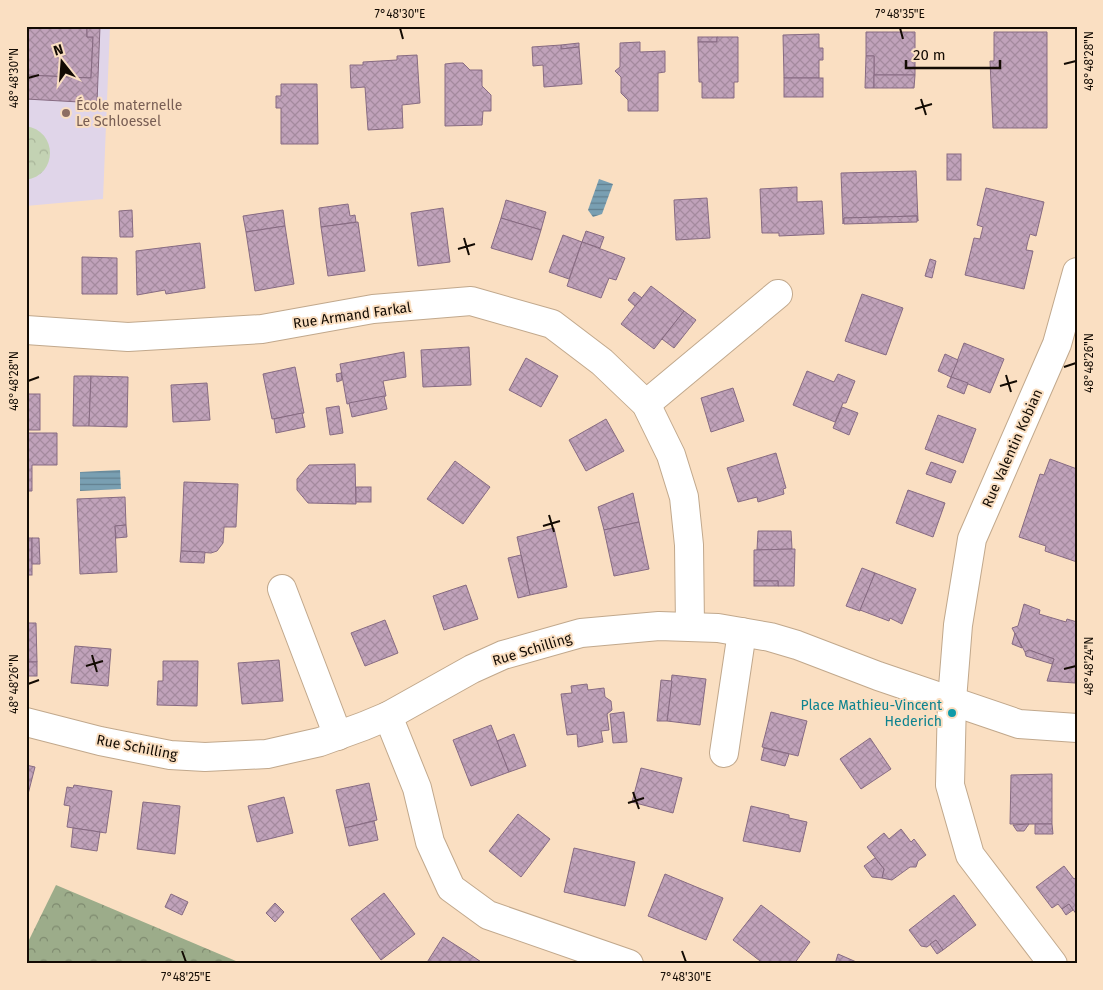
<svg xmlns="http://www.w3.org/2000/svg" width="1103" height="990" viewBox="0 0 1103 990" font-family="'Fira Sans',sans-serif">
  <defs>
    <pattern id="forest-crowns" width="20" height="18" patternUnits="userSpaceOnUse" patternTransform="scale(1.25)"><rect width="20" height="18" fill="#9cac8a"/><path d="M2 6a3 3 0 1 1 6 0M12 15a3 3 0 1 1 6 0" fill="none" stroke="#7e8a6f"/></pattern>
    <pattern id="park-crowns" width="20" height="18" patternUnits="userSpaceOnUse" patternTransform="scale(1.25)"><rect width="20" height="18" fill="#c3d2b3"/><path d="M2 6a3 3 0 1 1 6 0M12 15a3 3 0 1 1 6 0" fill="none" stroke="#a7b398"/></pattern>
    <pattern id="water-rules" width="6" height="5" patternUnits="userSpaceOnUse" patternTransform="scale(1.25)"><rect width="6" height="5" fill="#799fb2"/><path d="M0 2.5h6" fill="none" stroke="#62808f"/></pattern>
    <pattern id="building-cross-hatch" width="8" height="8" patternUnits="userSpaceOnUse" patternTransform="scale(1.25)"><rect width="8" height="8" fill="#c0a2ba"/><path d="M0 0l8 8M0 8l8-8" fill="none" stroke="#a48a9e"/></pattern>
  </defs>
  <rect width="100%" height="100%" fill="#fadfc2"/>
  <polygon fill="#e0d5e9" points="26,26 110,26 103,199 26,206"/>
  <polygon fill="url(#forest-crowns)" points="56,885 243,964 26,964 26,946"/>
  <path fill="url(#park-crowns)" d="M26,126C58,131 58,175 26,180Z"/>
  <g fill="url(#water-rules)">
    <polygon points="599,179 613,184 602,214 593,217 588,210"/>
    <polygon points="120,470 121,489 80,491 80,472"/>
  </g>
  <g fill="url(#building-cross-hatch)" stroke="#876b82">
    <polygon points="26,26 87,26 87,37 93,37 91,78 26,75"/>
    <polygon points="87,26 100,26 97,103 26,99 26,75 91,78 93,37 87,37"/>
    <polygon points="866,32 915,32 915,75 874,75 874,56 866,56"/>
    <polygon points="994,32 1047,32 1047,128 993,128 990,61 994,61"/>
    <polygon points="819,34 819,48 823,48 823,60 819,60 819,78 784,78 783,35"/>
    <rect x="698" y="37" width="19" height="5"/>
    <polygon points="717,37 738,37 738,82 734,82 734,98 702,98 702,82 699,82 698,42 717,42"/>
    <polygon points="640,42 640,52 665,51 665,72 658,73 658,111 628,111 628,100 621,93 621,77 615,71 620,67 620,43"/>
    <polygon points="579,43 579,47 561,49 561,45"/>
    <polygon points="561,45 561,49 579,47 582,84 544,87 543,65 533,66 532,47"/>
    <polygon points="417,55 420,103 402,105 403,128 368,130 365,87 351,88 350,65 363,65 363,62 397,60 397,56"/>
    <polygon points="866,56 874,56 874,88 865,88"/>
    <polygon points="454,63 463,63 470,70 482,70 482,86 491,95 491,111 483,111 482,125 445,126 445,64"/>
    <polygon points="874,75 915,75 914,88 874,88"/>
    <rect x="784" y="78" width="39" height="19"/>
    <polygon points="281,84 317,84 318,144 281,144 281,108 276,108 276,96 281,96"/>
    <rect x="947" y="154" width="14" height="26"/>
    <polygon points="916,171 918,221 917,216 844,218 843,224 841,173"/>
    <polygon points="797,187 797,202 822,201 824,234 779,236 779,233 762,233 760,189"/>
    <polygon points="986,188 1044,202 1036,236 1030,234 1028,241 1026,250 1033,251 1024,289 965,275 974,238 980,239 983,227 977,225"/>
    <polygon points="707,198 710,238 676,240 674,200"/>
    <polygon points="506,200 546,212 541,230 501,218"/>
    <polygon points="348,204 350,216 355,215 356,222 321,227 319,208"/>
    <polygon points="443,208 450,262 418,266 411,213"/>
    <polygon points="132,210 133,237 120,237 119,211"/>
    <polygon points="283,210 285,226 246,232 243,216"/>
    <polygon points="917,216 917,222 844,224 844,218"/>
    <polygon points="501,218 541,230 532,260 491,248"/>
    <polygon points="358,222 365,271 328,276 321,227"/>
    <polygon points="285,226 294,284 255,291 246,232"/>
    <polygon points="586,231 604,237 600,248 582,242"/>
    <polygon points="563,235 582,242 569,279 549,272"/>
    <polygon points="582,242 625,258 616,280 609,278 601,298 567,286"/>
    <polygon points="200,243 205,288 166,294 165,290 137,295 136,251"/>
    <polygon points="82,257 117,258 117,294 82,294"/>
    <polygon points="930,259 936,261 932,278 925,276"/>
    <polygon points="651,286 684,311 654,349 621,324"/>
    <polygon points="634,292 642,298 635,306 628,300"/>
    <polygon points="862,294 903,308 886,355 845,341"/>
    <polygon points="684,311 696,320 674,348 662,339"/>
    <polygon points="964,343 1004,359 990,393 951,377"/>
    <polygon points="469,347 471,385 423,387 421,350"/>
    <polygon points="404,352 406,377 383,381 386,396 347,404 340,364"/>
    <polygon points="945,354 958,360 951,377 938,371"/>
    <polygon points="526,358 558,376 541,407 509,390"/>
    <polygon points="295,367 304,413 272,419 263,374"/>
    <polygon points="807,371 834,382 838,374 855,381 846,403 843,403 835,422 793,405"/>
    <polygon points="341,373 342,380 337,382 336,374"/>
    <polygon points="74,376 91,376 89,426 73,426"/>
    <polygon points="91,376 128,377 127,427 89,426"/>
    <polygon points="951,377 968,383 964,394 947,387"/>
    <polygon points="207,383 210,420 173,422 171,385"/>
    <polygon points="733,388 744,421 711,432 701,398"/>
    <rect x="26" y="394" width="14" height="36"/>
    <polygon points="384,396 387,409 352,417 349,403"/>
    <polygon points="339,406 343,433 330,435 326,408"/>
    <polygon points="842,407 858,413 849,435 833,428"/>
    <polygon points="302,413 305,427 276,433 274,419"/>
    <polygon points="938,415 976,429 963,463 925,449"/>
    <polygon points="606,419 624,451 586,471 569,440"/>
    <polygon points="26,433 57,433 57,465 32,465 32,491 26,491"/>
    <polygon points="776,453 786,488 783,489 784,494 758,502 757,497 738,502 727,468"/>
    <polygon points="1050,459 1077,469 1077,562 1045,551 1046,546 1019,537 1040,474 1044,475"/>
    <polygon points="455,461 490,487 463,524 427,499"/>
    <polygon points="931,462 956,471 951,483 926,474"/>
    <polygon points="355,464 356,504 308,503 297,490 297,479 309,465"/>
    <polygon points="184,482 238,484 236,527 224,527 223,543 217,551 211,553 181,551"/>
    <rect x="356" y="487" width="15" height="15"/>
    <polygon points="908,490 945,503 933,537 896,523"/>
    <polygon points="633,493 639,522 604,530 598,507"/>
    <polygon points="125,497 126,525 115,526 117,572 80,574 77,499"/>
    <polygon points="639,522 649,569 614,576 604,530"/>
    <polygon points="126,525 127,537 116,538 115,526"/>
    <polygon points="554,528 567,587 530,595 517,537"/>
    <polygon points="758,531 791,531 792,549 757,550"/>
    <rect x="26" y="538" width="6" height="37"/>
    <polygon points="32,538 39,538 40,564 32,564"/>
    <polygon points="795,549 794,586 778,586 778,581 754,581 754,550"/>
    <polygon points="181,551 205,552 204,563 180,562"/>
    <polygon points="521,555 530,595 518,598 508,558"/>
    <polygon points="862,568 875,573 860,611 846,606"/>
    <polygon points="875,573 916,589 902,624 890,618 889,621 860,610"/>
    <rect x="754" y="581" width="24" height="5"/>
    <polygon points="466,585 478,619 444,630 433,596"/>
    <polygon points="1024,604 1040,610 1039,614 1066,622 1067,619 1077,622 1075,683 1047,681 1054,659 1029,650 1025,652 1012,628 1018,626"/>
    <polygon points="385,620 398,653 365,666 351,633"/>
    <polygon points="26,623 36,623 37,662 26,662"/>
    <polygon points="1015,633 1022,648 1012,644"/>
    <polygon points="75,646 111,649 108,686 71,683"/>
    <polygon points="1029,650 1054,659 1052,664 1026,656 1025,652"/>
    <polygon points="279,660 283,701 242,704 238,663"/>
    <polygon points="163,661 198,661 197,706 157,705 158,681 163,681"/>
    <rect x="26" y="662" width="11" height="14"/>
    <polygon points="672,675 706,679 700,725 667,721"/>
    <polygon points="661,680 672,681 667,721 657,721"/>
    <polygon points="587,684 588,690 604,688 605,697 611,701 612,710 607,714 609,730 601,731 603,742 578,747 577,734 567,735 561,694 572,693 571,686"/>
    <polygon points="624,712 627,742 613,743 610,714"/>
    <polygon points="771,712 807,721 798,756 762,747"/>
    <polygon points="491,725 509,772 471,786 453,740"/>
    <polygon points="514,734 526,766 509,772 497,741"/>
    <polygon points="870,738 891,769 861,789 840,759"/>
    <polygon points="764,748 789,754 785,766 761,760"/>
    <polygon points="26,765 35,767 26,802"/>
    <polygon points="641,768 682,778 673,813 632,802"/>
    <polygon points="1052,774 1052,824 1010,824 1011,775"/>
    <polygon points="369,783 377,820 345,828 336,790"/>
    <polygon points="74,785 112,791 106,833 67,827 70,806 64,805 67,787 73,788"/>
    <polygon points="284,797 293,833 257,842 248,806"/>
    <polygon points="143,802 180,806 175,854 137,849"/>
    <polygon points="751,806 789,815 789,818 807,822 800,852 743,841"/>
    <polygon points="518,814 550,839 521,877 489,851"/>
    <polygon points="374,821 378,840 349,846 345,828"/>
    <polygon points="1029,824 1024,831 1017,831 1013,825"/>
    <polygon points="1035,824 1052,824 1053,834 1035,834"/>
    <polygon points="73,828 100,832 97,851 71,847"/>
    <polygon points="901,829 911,842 914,839 926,855 918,861 916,867 910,867 892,880 882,878 884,869 867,847 884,833 889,839"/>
    <polygon points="574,848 635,862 625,906 564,892"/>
    <polygon points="875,858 884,869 882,878 872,877 864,866"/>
    <polygon points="1064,866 1074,879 1077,877 1077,915 1069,904 1062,909 1058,904 1052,908 1036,887"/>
    <polygon points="665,874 723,898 706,940 648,916"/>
    <polygon points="384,893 415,934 381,960 351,919"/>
    <polygon points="171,894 188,902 182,915 165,907"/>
    <polygon points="954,895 976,925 943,950 936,940 927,947 921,946 909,930"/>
    <polygon points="275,903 284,912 275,922 266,913"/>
    <polygon points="1069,904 1073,910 1066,915 1062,909"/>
    <polygon points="761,905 810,942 794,964 764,964 733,940"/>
    <polygon points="443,937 468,953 484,964 426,964"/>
    <polygon points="936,940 943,950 937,954 930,944"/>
    <polygon points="838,954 861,964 835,964"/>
  </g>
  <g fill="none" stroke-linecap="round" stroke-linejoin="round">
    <defs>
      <g id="minor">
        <polyline points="26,330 128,337 262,329 373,309 471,301 552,324 602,362 646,404 671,455 684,497 689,545 690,626"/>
        <polyline points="646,404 778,294"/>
        <polyline points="282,589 338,736"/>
        <polyline points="388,716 417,788 430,842 451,888 488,915 629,964"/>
        <polyline points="26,722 100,741 170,755 205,757 267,754 320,742 364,726 388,716 472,669 503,655 581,633 659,626 718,628 770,637 797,645 878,676 1019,724 1077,728"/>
        <polyline points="724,753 742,632"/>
        <polyline points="1053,964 970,855 950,785 952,700 958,625 972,539 1057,344 1077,272"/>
      </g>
    </defs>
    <use href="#minor" stroke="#c1a88c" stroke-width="30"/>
    <use href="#minor" stroke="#fff" stroke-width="28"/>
  </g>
  <path fill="none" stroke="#130b03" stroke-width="2" d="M400,28L403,39M900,28L903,39M1064,64L1076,61M28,78L39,75M921,99L926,115M915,109L932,104M464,238L469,255M458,249L475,244M1064,367L1076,363M1006,375L1011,392M28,381L39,377M1000,386L1017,381M549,515L554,532M543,526L560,521M92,655L97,672M86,666L103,661M1064,669L1076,666M28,684L39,680M633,792L639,809M628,803L644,798M182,951L186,962M682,951L686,962"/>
  <circle fill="#8d6e63" stroke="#fadfc2" stroke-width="2" cx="66" cy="113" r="5"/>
  <circle fill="#0f9aa8" stroke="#fadfc2" stroke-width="2" cx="952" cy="713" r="5"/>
  <g text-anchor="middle" stroke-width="4" stroke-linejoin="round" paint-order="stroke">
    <g font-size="14" fill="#785e54" stroke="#fadfc2" text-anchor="start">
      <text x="76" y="110">École maternelle<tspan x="76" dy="16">Le Schloessel</tspan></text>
    </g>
    <g font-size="14" fill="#130b03" stroke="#fadfc2">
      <text transform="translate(352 315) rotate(-8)" y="5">Rue Armand Farkal</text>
      <text transform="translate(1012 448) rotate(-66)" y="5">Rue Valentin Kobian</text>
      <text transform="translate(532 649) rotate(-17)" y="5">Rue Schilling</text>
      <text transform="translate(137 747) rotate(11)" y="5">Rue Schilling</text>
    </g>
    <g font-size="14" fill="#0d838f" stroke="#fadfc2" text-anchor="end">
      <text x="942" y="710">Place Mathieu-Vincent<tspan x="942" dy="16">Hederich</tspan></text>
    </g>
  </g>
  <rect width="1103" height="990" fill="none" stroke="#fadfc2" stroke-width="55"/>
  <g transform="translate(62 62) rotate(343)" stroke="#fadfc2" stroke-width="4" paint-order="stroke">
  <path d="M0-4L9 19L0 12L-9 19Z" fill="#130b03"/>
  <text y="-8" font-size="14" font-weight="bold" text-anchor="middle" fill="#130b03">N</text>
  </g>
  <path d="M906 60v8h94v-8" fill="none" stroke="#130b03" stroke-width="2.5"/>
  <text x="913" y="60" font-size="15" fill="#130b03" stroke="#fadfc2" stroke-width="4" paint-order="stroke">20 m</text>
  <rect x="28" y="28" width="1048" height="934" fill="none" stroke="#130b03" stroke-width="2"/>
  <g font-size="12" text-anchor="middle" fill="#130b03">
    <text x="400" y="18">7°48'30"E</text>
    <text x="900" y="18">7°48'35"E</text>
    <text transform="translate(1089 61) rotate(-90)" y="4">48°48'28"N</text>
    <text transform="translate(14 78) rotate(-90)" y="4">48°48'30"N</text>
    <text transform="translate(1089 363) rotate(-90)" y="4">48°48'26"N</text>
    <text transform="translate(14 381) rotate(-90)" y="4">48°48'28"N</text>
    <text transform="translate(1089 666) rotate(-90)" y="4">48°48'24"N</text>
    <text transform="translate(14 684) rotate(-90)" y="4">48°48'26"N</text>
    <text x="186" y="981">7°48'25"E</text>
    <text x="686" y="981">7°48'30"E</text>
  </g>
</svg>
